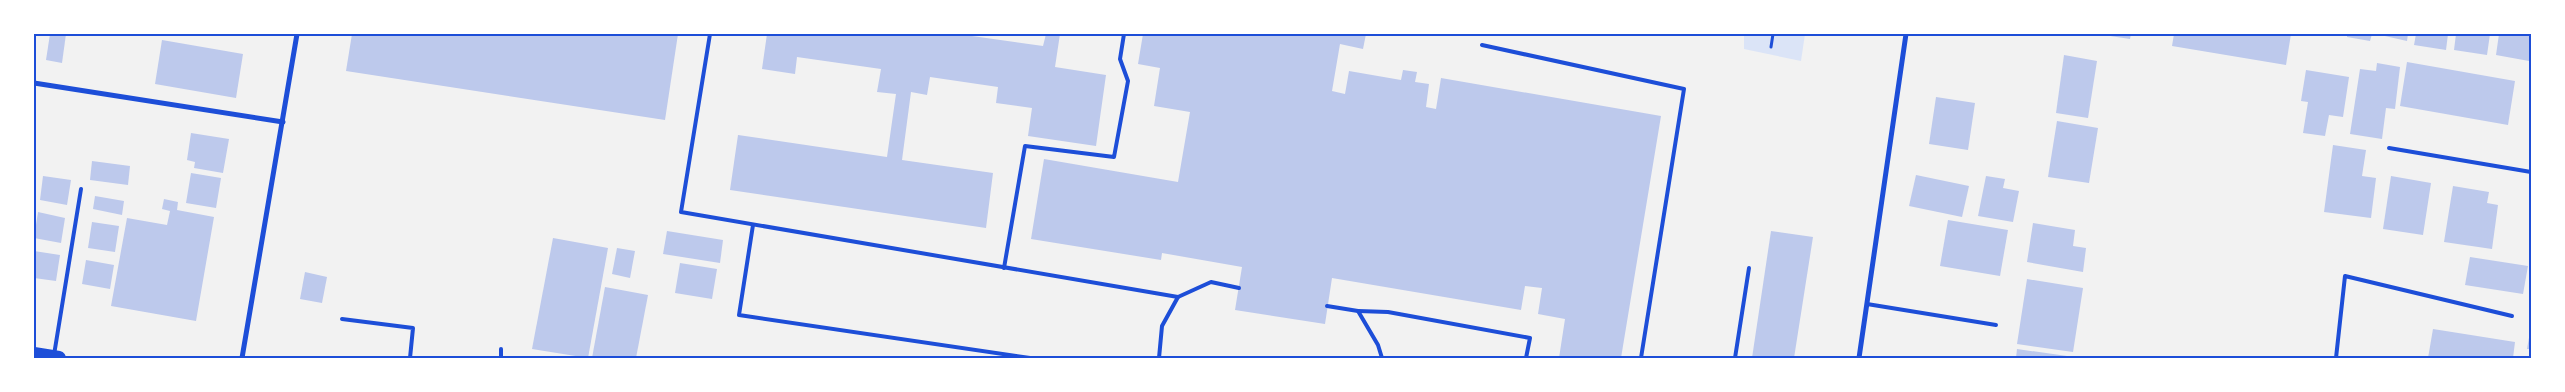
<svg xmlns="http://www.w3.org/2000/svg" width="2565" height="392" viewBox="0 0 2565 392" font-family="'Space Grotesk',sans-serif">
  <rect width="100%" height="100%" fill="#f2f2f2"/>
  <polygon fill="#dbe4f7" points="1744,34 1805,34 1801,61 1744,49"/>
  <g fill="#bdc9ec">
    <polygon points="50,34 66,34 62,63 46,60"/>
    <polygon points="352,34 678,34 665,120 346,71"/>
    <polygon points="767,34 958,34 1043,46 1046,34 1060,34 1055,67 1106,75 1096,146 1028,136 1032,108 996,103 998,87 930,77 927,95 911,92 902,160 993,173 986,228 730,190 738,135 887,157 896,94 877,92 881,69 797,57 795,74 762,69"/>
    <polygon points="1143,34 1366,34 1363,49 1340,44 1332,91 1345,94 1349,71 1401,80 1403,70 1417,72 1415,82 1429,84 1426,107 1436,109 1441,78 1661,116 1621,358 1559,358 1565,319 1538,314 1542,288 1525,286 1521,310 1332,278 1325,324 1235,310 1242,267 1162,253 1161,260 1031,239 1044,159 1178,182 1190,112 1154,106 1160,68 1138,64"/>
    <polygon points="2097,34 2131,34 2130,39"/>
    <polygon points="2174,34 2291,34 2286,65 2172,46"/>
    <polygon points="2347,34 2372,34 2370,41 2347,37"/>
    <polygon points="2376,34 2408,34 2407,41"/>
    <polygon points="2416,34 2448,34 2446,50 2414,45"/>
    <polygon points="2456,34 2490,34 2487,55 2454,50"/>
    <polygon points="2499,34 2531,34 2529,61 2496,55"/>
    <polygon points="162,40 243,54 236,98 155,84"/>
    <polygon points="2064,55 2097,61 2088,118 2056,113"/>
    <polygon points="2407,62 2515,81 2508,125 2400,106"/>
    <polygon points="2377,63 2400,67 2395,109 2386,108 2382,139 2350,134 2360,69 2376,71"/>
    <polygon points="2306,70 2349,77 2343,117 2329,115 2325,136 2303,133 2308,102 2301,101"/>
    <polygon points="1936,97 1975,103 1968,150 1929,144"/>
    <polygon points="2057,121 2098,128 2089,183 2048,177"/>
    <polygon points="191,133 229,139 223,173 194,168 195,162 187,160"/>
    <polygon points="2333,145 2366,150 2362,176 2376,178 2371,218 2324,212"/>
    <polygon points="92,161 130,166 128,185 90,180"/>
    <polygon points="191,173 221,178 216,208 186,203"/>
    <polygon points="1916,175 1969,186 1962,217 1909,206"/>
    <polygon points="43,176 71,180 67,205 40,200"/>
    <polygon points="1986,176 2005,179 2003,188 2019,191 2013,222 1978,216"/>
    <polygon points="2391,176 2431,183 2423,235 2383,229"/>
    <polygon points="2453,186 2489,192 2487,203 2498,205 2492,249 2444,242"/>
    <polygon points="95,196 124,201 122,215 93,209"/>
    <polygon points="164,199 178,202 177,210 214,217 196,321 111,306 127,218 167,225 170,211 162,209"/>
    <polygon points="38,212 65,218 61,243 34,238"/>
    <polygon points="1948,220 2008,230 2000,276 1940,266"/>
    <polygon points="92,222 119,226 115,252 88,248"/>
    <polygon points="2033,223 2075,230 2073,246 2086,248 2083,272 2027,262"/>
    <polygon points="667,231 723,240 720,263 663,254"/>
    <polygon points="1771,231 1813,237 1794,358 1752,358"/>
    <polygon points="553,238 608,248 588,358 532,349"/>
    <polygon points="617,248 635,251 630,278 612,274"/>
    <polygon points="34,251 60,255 56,281 34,278"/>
    <polygon points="2470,257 2528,266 2523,294 2465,285"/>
    <polygon points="86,260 114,265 110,289 82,284"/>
    <polygon points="680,263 717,269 712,299 675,293"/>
    <polygon points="305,272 327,277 322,303 300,299"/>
    <polygon points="2027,279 2083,288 2073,352 2017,344"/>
    <polygon points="605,287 648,295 636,358 592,358"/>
    <polygon points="2433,329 2515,342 2513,358 2428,358"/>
    <polygon points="2530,332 2531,333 2531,349 2527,349"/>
    <polygon points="2017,349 2074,357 2074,358 2016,358"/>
  </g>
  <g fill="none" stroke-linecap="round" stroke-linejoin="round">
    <polyline stroke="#1d4ed8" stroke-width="3" points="1771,47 1773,34"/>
    <g stroke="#1d4ed8" stroke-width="4">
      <polyline points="710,34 681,212 1178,297"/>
      <polyline points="1482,45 1684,89 1641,358"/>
      <polyline points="2389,148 2531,172"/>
      <polyline points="753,225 739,315 1030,358"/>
      <polyline points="1004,268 1025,146 1114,157 1128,81 1120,59 1124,34"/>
      <polyline points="1867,304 1996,325"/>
      <polyline points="1327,306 1358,311 1378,345 1382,358"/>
      <polyline points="1358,311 1388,312 1530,338 1526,358"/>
      <polyline points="342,319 413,328 410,358"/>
      <polyline points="54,355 81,189"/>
      <polyline points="501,358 501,349"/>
      <polyline points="1159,358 1162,326 1178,297 1211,282 1239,288"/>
      <polyline points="1735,358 1749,268"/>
      <polyline points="2336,358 2345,276 2512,316"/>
    </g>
    <g stroke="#1d4ed8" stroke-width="5">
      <polyline points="34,83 283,122"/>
      <polyline points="242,358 297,34"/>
      <polyline points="1859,358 1906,34"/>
    </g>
    <polyline stroke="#1d4ed8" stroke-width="14" points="34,354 59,358"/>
  </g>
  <rect width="2565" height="392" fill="none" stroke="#ffffff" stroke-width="70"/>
  <rect x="35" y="35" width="2495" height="322" fill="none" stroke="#1d4ed8" stroke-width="2"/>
</svg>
